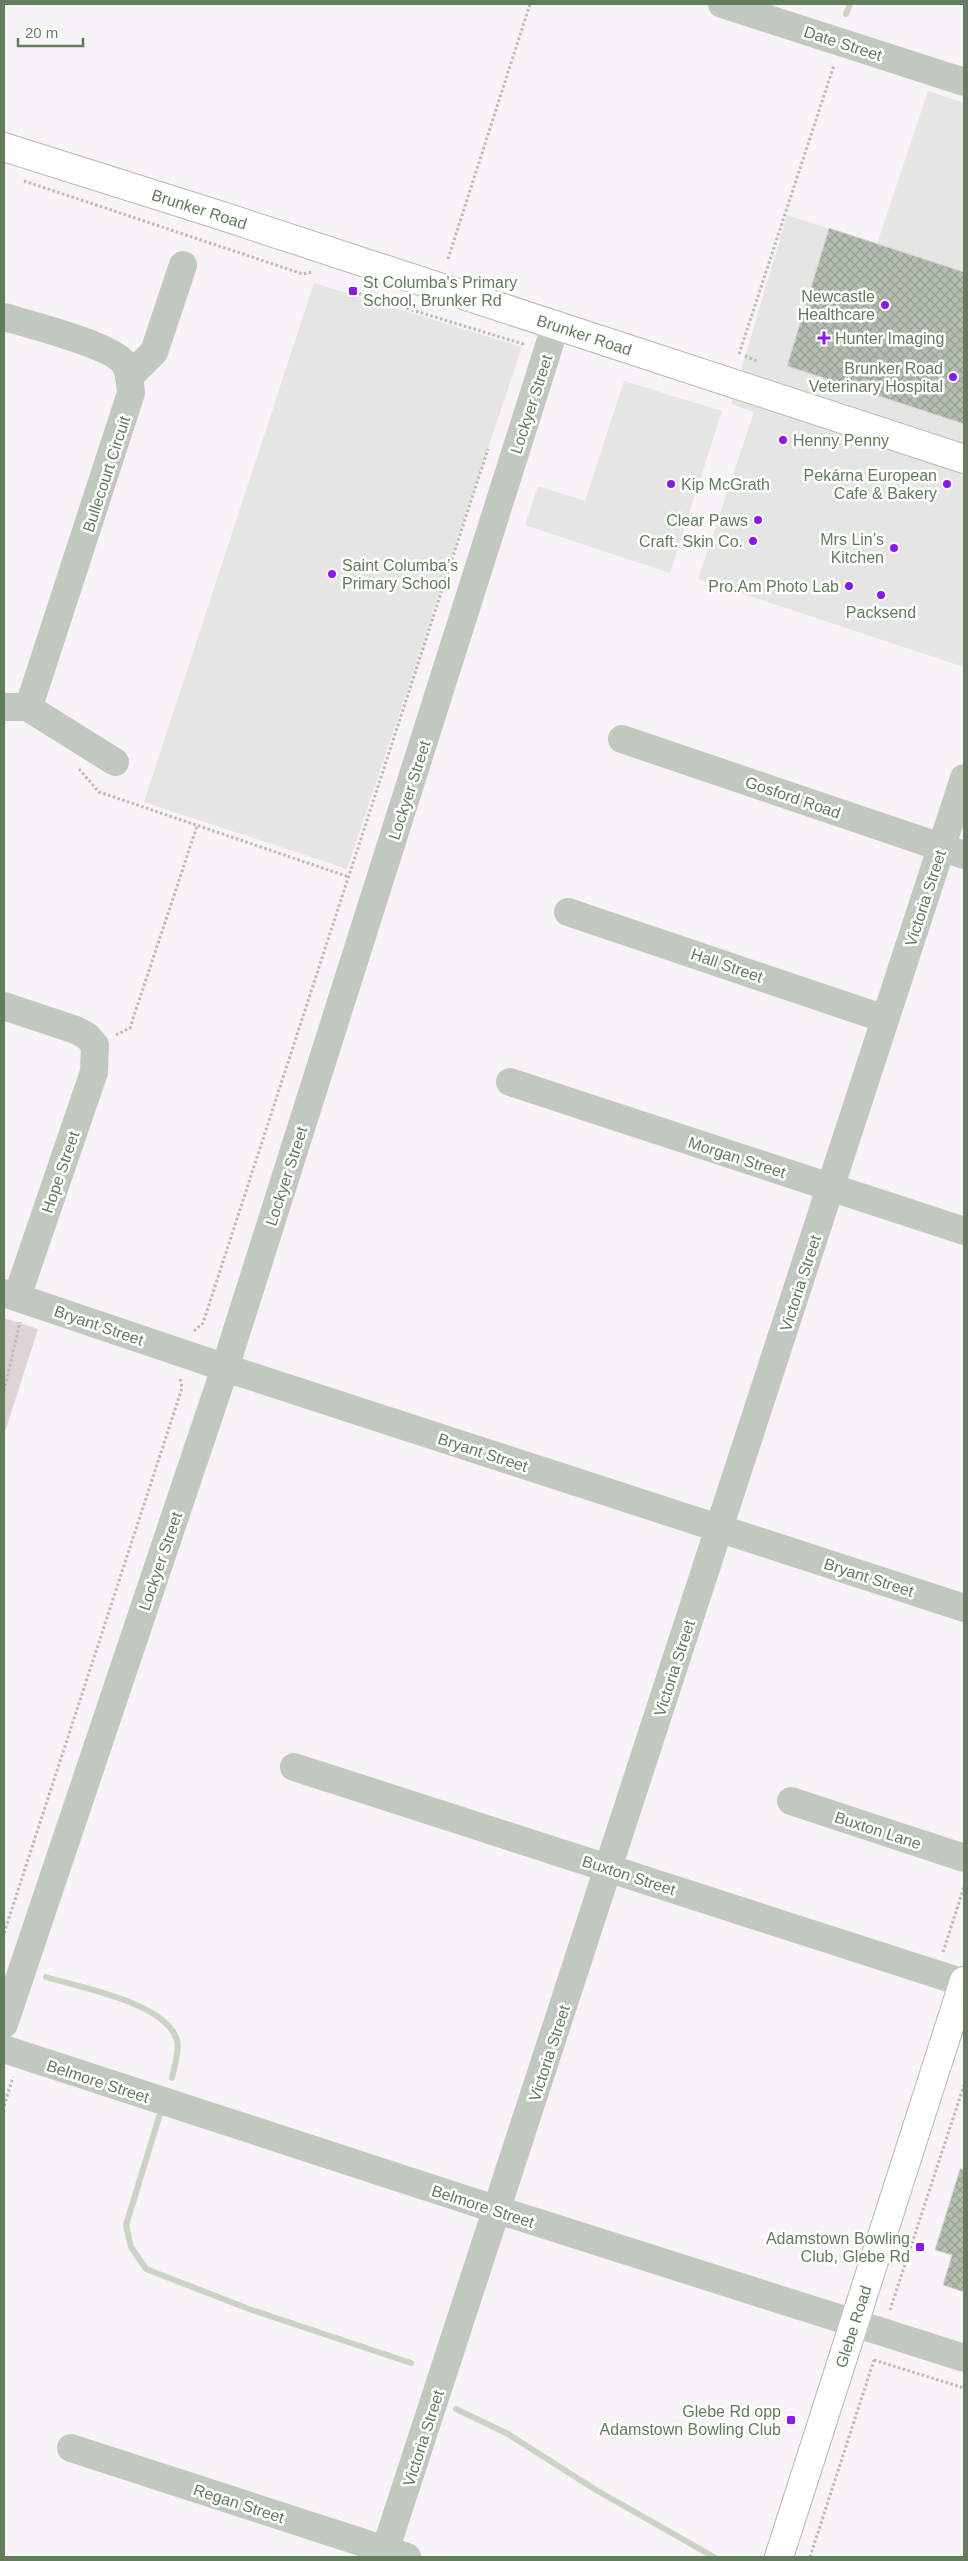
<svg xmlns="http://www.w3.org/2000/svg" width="968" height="2561" viewBox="0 0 968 2561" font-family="Arial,sans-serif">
  <defs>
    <pattern id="building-cross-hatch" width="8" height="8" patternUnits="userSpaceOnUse" patternTransform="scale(1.25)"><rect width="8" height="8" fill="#b5bfb1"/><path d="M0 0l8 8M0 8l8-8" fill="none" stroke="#97a093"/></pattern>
  </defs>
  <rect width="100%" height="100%" fill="#f7f3f6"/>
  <g fill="#e5e5e4">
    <polygon points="928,91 964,103 964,667 698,579 754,412 731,404 787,215 877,244"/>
    <polygon points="314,283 522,347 347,869 144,802"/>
    <polygon points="624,381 722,411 670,573 525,525 538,486 585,501"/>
  </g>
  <polygon fill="#dfd4d5" points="4,1318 38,1329 4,1435"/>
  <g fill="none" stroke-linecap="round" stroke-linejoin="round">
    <g stroke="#cad3c4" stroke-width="6">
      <polyline points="846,14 850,4"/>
      <path d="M46,1977C81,1988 165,2002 177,2040C180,2050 174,2068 172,2078"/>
      <polyline points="160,2114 126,2225 131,2247 146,2269 249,2309 411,2363"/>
      <polyline points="456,2409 508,2434 596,2490 714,2557"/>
    </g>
  </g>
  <g fill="url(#building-cross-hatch)" stroke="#d8d6d8">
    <polygon points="829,228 964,272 964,424 787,366"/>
    <polygon points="960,2169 964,2169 964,2292 943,2285 952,2255 935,2250"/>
  </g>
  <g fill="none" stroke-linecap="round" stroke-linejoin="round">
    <defs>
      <g id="major">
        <path id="s1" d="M4,147L213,213L964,459"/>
        <path id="s2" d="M779,2557L964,1981"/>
      </g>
    </defs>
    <use href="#major" stroke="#b3bbb0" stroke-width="30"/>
    <g stroke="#b7bdb5" stroke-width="3" stroke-dasharray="2.5 2.5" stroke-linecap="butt">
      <polyline points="24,181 303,274 312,272"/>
      <polyline points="448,259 530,4"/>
      <polyline points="352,286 360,294 523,344 522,346"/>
      <polyline points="739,354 834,65"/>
      <polyline points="745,356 757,361"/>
      <polyline points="79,769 99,792 349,877"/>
      <polyline points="116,1035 130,1028 197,826"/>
      <polyline points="194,1331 203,1323 488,449"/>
      <polyline points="4,1391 20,1322"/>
      <polyline points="4,1933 182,1388 180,1378"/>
      <polyline points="943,1952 964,1887"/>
      <polyline points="4,2106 13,2077"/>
      <polyline points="890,2310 964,2085"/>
      <polyline points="874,2360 964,2388"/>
      <polyline points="810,2557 874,2360"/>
    </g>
    <g stroke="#c1c8bf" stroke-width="28">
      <polyline points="722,4 964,82"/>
      <path d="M4,317C28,324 111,345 124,363C130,371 130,383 131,393L31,700L27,707H4"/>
      <polyline points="129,377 154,352 183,265"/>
      <polyline points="27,707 115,762"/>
      <polyline points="622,739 964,855"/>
      <polyline points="568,912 885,1019"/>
      <polyline points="4,1006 76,1030 87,1036 95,1045 94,1072 17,1297"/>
      <polyline points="510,1082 964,1231"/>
      <polyline points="4,1293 241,1373 964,1608"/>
      <polyline points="294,1767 964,1983"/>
      <polyline points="791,1801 964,1858"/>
      <polyline points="4,2024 225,1368 556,324"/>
      <polyline points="4,2049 498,2210 964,2358"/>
      <polyline points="71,2448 407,2557"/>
      <polyline points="383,2557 964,778"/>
    </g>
    <use href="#major" stroke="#fff" stroke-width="28"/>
  </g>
  <g fill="#8e15f5" stroke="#fff" stroke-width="2">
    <rect x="348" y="286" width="10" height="10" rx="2.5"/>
    <circle cx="885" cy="305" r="5"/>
    <path d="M821.5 330.5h5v5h5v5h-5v5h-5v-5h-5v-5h5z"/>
    <circle cx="953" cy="377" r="5"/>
    <circle cx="783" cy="440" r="5"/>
    <circle cx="671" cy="484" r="5"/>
    <circle cx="947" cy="484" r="5"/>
    <circle cx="758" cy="520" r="5"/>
    <circle cx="753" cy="541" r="5"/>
    <circle cx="894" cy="548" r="5"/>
    <circle cx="332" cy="574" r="5"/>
    <circle cx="849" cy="586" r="5"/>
    <circle cx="881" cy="595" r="5"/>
    <rect x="915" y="2242" width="10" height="10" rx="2.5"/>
    <rect x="786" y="2415" width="10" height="10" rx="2.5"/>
  </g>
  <g text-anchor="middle" stroke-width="5" stroke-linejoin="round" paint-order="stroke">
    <g font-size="16" fill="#637c5b" stroke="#fff">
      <text transform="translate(843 43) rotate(18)" y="6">Date Street</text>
      <text dy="6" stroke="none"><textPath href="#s1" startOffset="205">Brunker Road</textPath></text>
      <text dy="6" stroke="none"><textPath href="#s1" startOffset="610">Brunker Road</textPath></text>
      <text transform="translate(531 404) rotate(-72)" y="6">Lockyer Street</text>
      <text transform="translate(106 474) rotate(-72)" y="6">Bullecourt Circuit</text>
      <text transform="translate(409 790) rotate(-72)" y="6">Lockyer Street</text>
      <text transform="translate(793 797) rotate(19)" y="6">Gosford Road</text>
      <text transform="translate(925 898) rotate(-72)" y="6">Victoria Street</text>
      <text transform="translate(727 965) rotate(19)" y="6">Hall Street</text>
      <text transform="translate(737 1157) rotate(18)" y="6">Morgan Street</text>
      <text transform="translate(60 1172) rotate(-71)" y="6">Hope Street</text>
      <text transform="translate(286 1176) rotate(-72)" y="6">Lockyer Street</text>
      <text transform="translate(800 1283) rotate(-72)" y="6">Victoria Street</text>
      <text transform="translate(99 1325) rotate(19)" y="6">Bryant Street</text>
      <text transform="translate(483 1452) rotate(18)" y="6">Bryant Street</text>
      <text transform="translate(160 1561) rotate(-71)" y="6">Lockyer Street</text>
      <text transform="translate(869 1577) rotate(18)" y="6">Bryant Street</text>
      <text transform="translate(674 1668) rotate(-72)" y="6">Victoria Street</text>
      <text transform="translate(878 1830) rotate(18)" y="6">Buxton Lane</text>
      <text transform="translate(629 1875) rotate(18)" y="6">Buxton Street</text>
      <text transform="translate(549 2053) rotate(-72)" y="6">Victoria Street</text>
      <text transform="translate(98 2081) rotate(18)" y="6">Belmore Street</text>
      <text transform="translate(483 2206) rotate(18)" y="6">Belmore Street</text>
      <text dy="6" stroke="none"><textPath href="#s2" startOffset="242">Glebe Road</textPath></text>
      <text transform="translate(423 2438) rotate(-72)" y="6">Victoria Street</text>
      <text transform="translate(239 2503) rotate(18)" y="6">Regan Street</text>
    </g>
    <g font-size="16" fill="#637c5b" stroke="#fff" text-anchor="end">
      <text x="363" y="288" text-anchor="start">St Columba's Primary<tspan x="363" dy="18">School, Brunker Rd</tspan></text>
      <text x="875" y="302">Newcastle<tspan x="875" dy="18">Healthcare</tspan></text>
      <text x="835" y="344" text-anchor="start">Hunter Imaging</text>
      <text x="943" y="374">Brunker Road<tspan x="943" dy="18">Veterinary Hospital</tspan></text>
      <text x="793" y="446" text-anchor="start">Henny Penny</text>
      <text x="937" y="481">Pekárna European<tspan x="937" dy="18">Cafe &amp; Bakery</tspan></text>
      <text x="681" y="490" text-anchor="start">Kip McGrath</text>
      <text x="748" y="526">Clear Paws</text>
      <text x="884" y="545">Mrs Lin’s<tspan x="884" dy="18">Kitchen</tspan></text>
      <text x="743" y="547">Craft. Skin Co.</text>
      <text x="342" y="571" text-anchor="start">Saint Columba’s<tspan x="342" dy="18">Primary School</tspan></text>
      <text x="839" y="592">Pro.Am Photo Lab</text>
      <text x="881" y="618" text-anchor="middle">Packsend</text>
      <text x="910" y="2244">Adamstown Bowling<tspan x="910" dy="18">Club, Glebe Rd</tspan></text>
      <text x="781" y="2417">Glebe Rd opp<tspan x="781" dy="18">Adamstown Bowling Club</tspan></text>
    </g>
  </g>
  <rect width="968" height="2561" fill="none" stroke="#637c5b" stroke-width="10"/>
  <path d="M18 38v8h65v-8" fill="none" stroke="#637c5b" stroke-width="2.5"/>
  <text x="25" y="38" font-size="15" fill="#637c5b" stroke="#ffffff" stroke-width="4" paint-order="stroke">20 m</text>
</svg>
